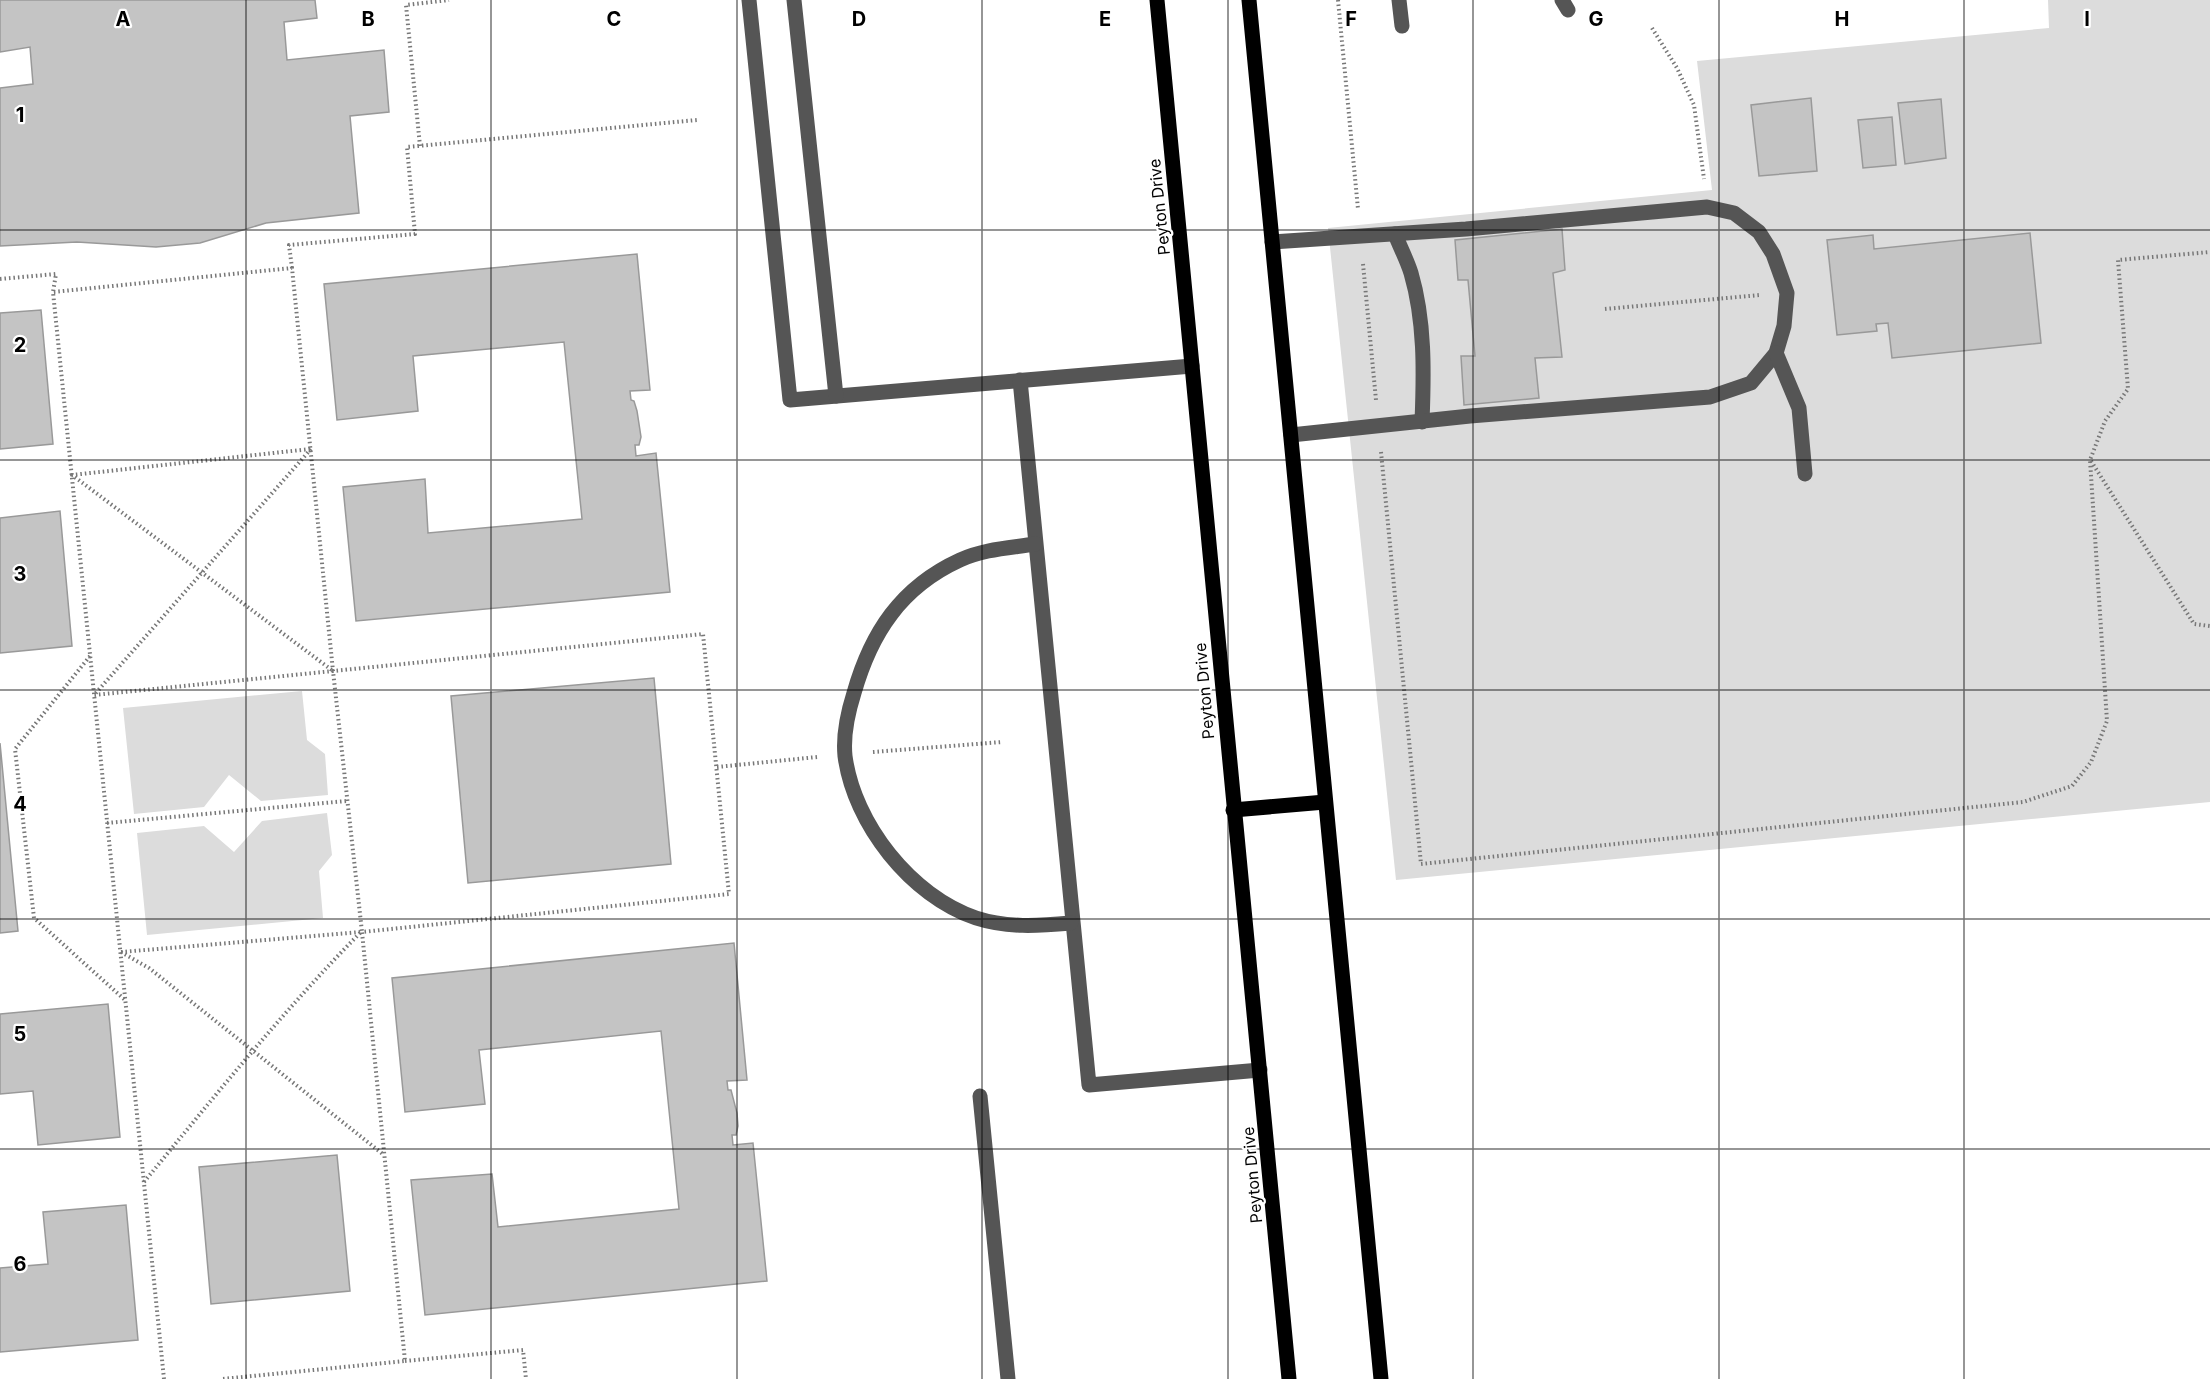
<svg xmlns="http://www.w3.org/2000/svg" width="2210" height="1379" viewBox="0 0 2210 1379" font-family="Inter,sans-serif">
  <rect width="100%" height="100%" fill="#fff"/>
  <g fill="#dcdcdc">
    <polygon points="2048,0 2210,0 2210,802 1396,880 1328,228 1712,190 1697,61 2049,28"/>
    <polygon points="302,691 307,740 325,754 328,795 261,801 229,775 204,807 134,814 123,708"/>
    <polygon points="327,813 332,855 319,871 323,918 147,935 137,833 204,826 234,852 262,821"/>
  </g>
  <g fill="#c4c4c4" stroke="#999" stroke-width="1.5">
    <polygon points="0,0 315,0 317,18 284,22 287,60 384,50 389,112 350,116 359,213 266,223 200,243 156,247 77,242 0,246 0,88 33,84 30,47 0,52"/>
    <polygon points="1811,98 1817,171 1759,176 1751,105"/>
    <polygon points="1941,99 1946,158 1905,164 1898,103"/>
    <polygon points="1892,117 1896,165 1863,168 1858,120"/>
    <polygon points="1562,229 1565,270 1553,273 1562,357 1535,358 1539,398 1464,405 1461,356 1475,356 1468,280 1458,280 1455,240"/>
    <polygon points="2030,233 2041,343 1892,358 1888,323 1876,324 1877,331 1837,335 1827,240 1873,235 1874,249"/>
    <polygon points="637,254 650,390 630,391 631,400 634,401 637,411 641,437 639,445 635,445 636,456 656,453 670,592 356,621 343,487 425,479 428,533 582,519 564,342 413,356 418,411 337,420 324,284"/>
    <polygon points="41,310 53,444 0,449 0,313"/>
    <polygon points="60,511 72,646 0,653 0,518"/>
    <polygon points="654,678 671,864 468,883 451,696"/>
    <polygon points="0,743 18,931 0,933"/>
    <polygon points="734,943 747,1080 727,1081 728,1090 731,1090 737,1113 738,1126 736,1135 732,1135 733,1145 753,1143 767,1281 425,1315 411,1180 492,1174 498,1227 679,1209 661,1031 479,1050 485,1104 405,1112 392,978"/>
    <polygon points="108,1004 120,1137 38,1145 33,1091 0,1094 0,1014"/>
    <polygon points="337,1155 350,1291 211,1304 199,1167"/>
    <polygon points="126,1205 138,1340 0,1352 0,1268 48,1264 43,1212"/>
  </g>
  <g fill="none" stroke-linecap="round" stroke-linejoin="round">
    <g stroke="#777" stroke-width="4" stroke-dasharray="1.5 3" stroke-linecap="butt">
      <polyline points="1338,0 1358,209"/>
      <polyline points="1652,28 1677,68 1694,105 1704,179"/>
      <polyline points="420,146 406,5 449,0"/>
      <polyline points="1363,264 1376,400"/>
      <polyline points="292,268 289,245 415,234 407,147 697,120"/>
      <polyline points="0,279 56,274 53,292"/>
      <polyline points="1605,309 1760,295"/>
      <polyline points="310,449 72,475 333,671"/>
      <polyline points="311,449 94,695 333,671 362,932"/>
      <polyline points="1381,452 1421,864 2023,802 2072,786 2091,762 2107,721 2090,460 2105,421 2128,389 2118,260 2210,252"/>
      <polyline points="2091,461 2194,624 2210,626"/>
      <polyline points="90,656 15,749 34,918 125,1000"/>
      <polyline points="873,752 1002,742"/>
      <polyline points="717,767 817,757"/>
      <polyline points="107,823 346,801"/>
      <polyline points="121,952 149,968 384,1155"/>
      <polyline points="121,952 361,932"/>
      <path d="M144,1182C214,1097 283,1011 361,932"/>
      <polyline points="405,1361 523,1350 526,1379"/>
      <polyline points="164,1379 53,292 292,268 333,671 703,634 729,894 362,932 405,1361 222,1379"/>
    </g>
    <g stroke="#555" stroke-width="15">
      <polyline points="749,0 790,400 1192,366"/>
      <polyline points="794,0 836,396"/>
      <polyline points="1399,0 1402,26"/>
      <polyline points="1562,0 1568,10"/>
      <path d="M1395,234C1400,247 1407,260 1411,273C1425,321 1424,372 1422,422"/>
      <polyline points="1272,242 1466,229 1707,207 1734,213 1759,232 1773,254 1787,293 1784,326 1776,353 1751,383 1710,397 1470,416 1291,435"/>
      <polyline points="1776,353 1799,408 1805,474"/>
      <path d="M1020,380C1042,615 1064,850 1089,1085L1260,1070"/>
      <path d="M1035,544C1010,548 984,549 960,560C901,587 871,633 854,693C848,712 843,736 845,756C854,824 911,896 976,918C1007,928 1038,926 1071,923"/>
      <polyline points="980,1096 1008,1379"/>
    </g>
    <g stroke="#000" stroke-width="15">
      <polyline points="1157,0 1289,1379"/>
      <polyline points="1249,0 1381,1379"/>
      <polyline points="1233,810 1325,802"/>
    </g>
  </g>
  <path fill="none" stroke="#000" stroke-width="1.5" stroke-opacity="0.55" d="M246,0V1379M491,0V1379M737,0V1379M982,0V1379M1228,0V1379M1473,0V1379M1719,0V1379M1964,0V1379M0,230H2210M0,460H2210M0,690H2210M0,919H2210M0,1149H2210"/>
  <g text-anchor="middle" stroke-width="4.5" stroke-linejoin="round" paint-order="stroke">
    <g font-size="16" fill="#000" stroke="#fff">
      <text transform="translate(1159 207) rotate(-96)" y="6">Peyton Drive</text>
      <text transform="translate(1204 691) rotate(-95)" y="6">Peyton Drive</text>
      <text transform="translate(1252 1175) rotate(-95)" y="6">Peyton Drive</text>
    </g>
  </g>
  <g font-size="20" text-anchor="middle" font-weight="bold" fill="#000" stroke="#fff" stroke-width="4.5" stroke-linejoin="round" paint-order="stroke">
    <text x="123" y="26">A</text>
    <text x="368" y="26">B</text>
    <text x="614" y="26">C</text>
    <text x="859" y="26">D</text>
    <text x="1105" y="26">E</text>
    <text x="1351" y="26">F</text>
    <text x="1596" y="26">G</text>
    <text x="1842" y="26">H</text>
    <text x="2087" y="26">I</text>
    <text x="20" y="122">1</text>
    <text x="20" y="352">2</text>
    <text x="20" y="581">3</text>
    <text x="20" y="811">4</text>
    <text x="20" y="1041">5</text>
    <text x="20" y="1271">6</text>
  </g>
</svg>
